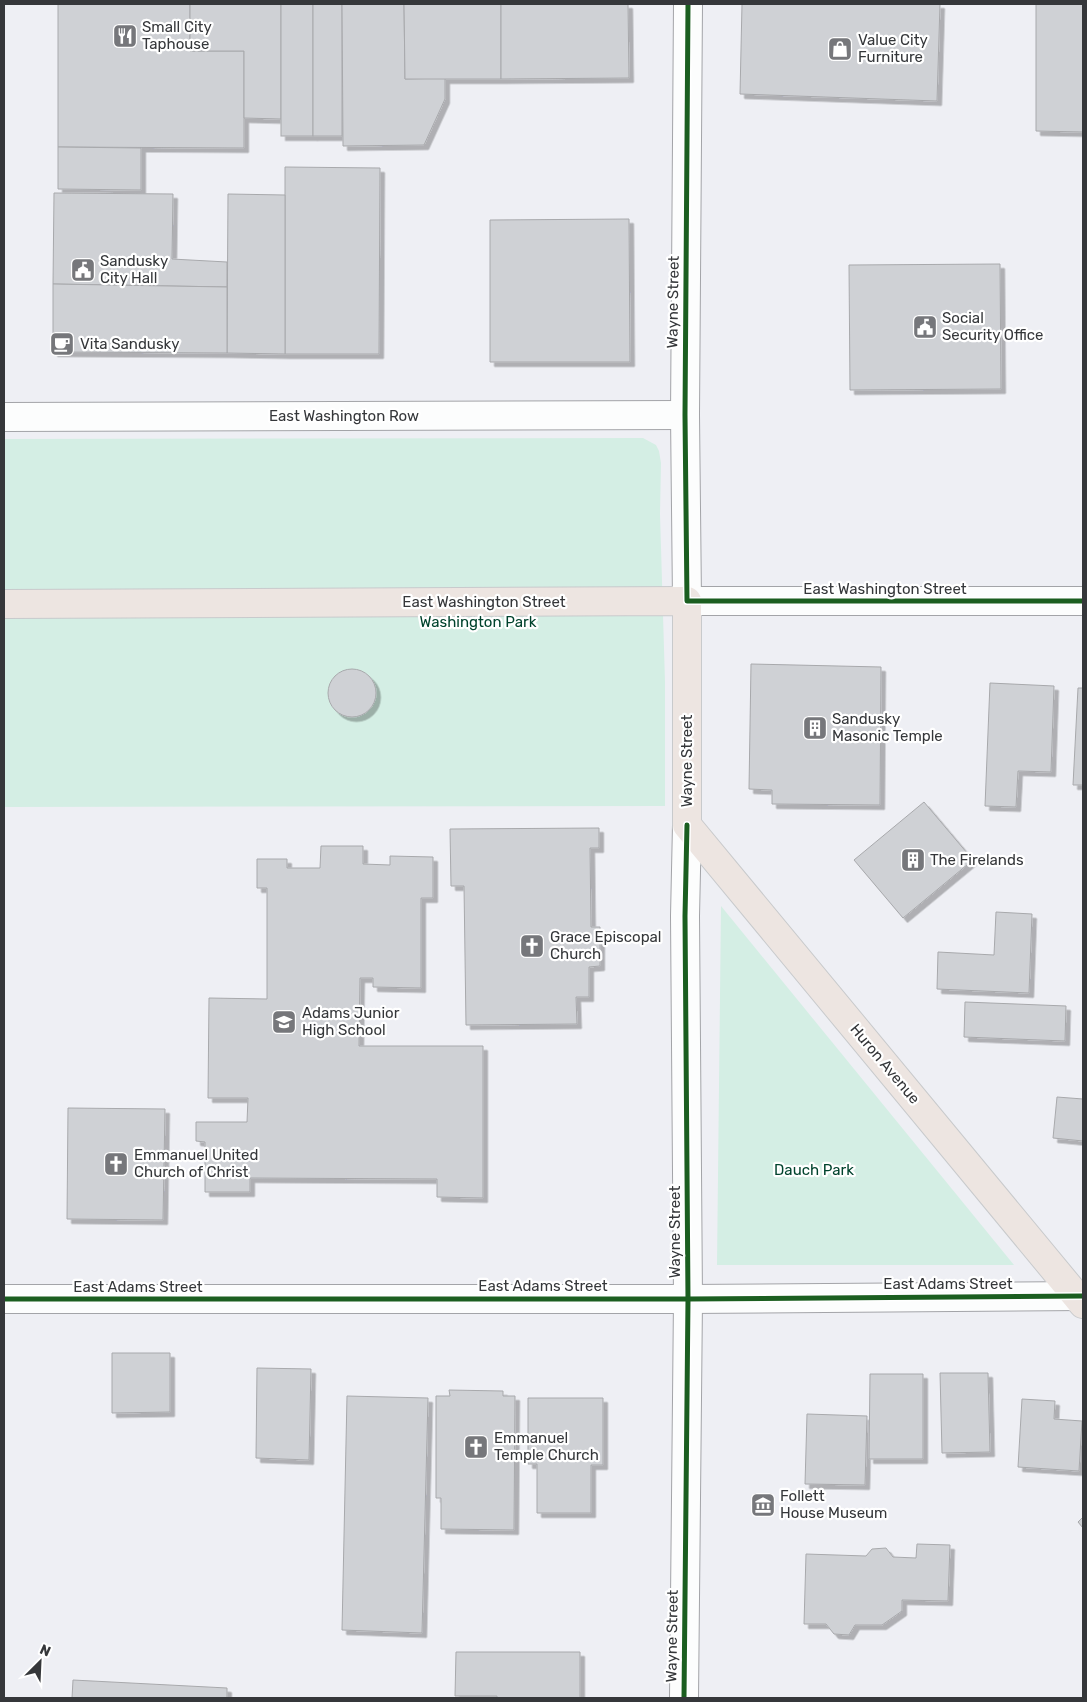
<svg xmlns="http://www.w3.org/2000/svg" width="1087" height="1702" viewBox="0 0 1087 1702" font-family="Rubik,sans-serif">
  <defs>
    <filter id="shadow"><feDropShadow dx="4.5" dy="4.5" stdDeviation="0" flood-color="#0004"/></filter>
  </defs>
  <rect width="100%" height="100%" fill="#eeeff4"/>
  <g fill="#d4eee4">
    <polygon points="643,438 656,445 659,451 661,463 660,514 665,682 665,806 4,807 4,439"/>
    <polygon points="721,906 1014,1265 717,1265"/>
  </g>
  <g fill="#cfd1d5" stroke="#a8a9ac" filter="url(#shadow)">
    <polygon points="58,4 190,4 190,51 244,51 244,148 58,147"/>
    <polygon points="190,4 281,4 281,119 244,118 244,51 190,51"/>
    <rect x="281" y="4" width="32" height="132"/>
    <rect x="313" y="4" width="29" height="132"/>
    <polygon points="342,4 404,4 405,79 445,78 445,99 424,145 343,146"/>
    <polygon points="404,4 501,4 501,79 405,79"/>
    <polygon points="501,4 628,4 629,78 501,79"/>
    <polygon points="742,4 940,4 937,101 740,94"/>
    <polygon points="1036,4 1083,4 1083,132 1036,131"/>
    <polygon points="58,147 141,148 141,190 58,189"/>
    <polygon points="285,167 380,168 379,354 285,354"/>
    <polygon points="54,193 173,194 172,259 227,262 227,287 53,284"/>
    <polygon points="228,194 285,195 285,354 227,353"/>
    <polygon points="629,219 630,362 490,362 490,220"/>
    <polygon points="1000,264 1001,389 850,390 849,265"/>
    <polygon points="53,284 227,287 227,353 53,352"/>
    <polygon points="751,664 881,667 880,805 772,804 772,790 749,789"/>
    <circle cx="352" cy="693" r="24"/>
    <polygon points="990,683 1054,686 1051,772 1018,771 1016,807 985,806"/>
    <polygon points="1078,688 1083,688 1083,785 1073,785"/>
    <polygon points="924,802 973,860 903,918 854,860"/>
    <polygon points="599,828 599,848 590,848 591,927 600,927 600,966 589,967 589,997 576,997 577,1024 466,1025 464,886 451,886 450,829"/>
    <polygon points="321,846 363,846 363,864 390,865 390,856 433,857 433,898 421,898 421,988 373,987 373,978 360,978 359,1046 483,1046 483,1198 437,1197 437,1179 250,1178 250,1192 205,1192 205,1142 196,1141 196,1122 247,1122 248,1098 208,1098 209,998 267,999 267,888 257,888 257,859 287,859 287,868 320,868"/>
    <polygon points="996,912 1032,914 1029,993 937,989 938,952 994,955"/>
    <polygon points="965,1002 1066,1006 1065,1041 964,1037"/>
    <polygon points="1057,1097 1083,1099 1083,1141 1053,1138"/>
    <polygon points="68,1108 165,1109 163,1220 67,1219"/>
    <polygon points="112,1353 170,1353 170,1412 112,1413"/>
    <polygon points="257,1368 311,1369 309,1460 256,1458"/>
    <polygon points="940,1373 988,1373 990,1452 942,1453"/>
    <polygon points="870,1374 923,1374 923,1459 869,1459"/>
    <polygon points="449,1390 503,1391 503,1396 515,1396 514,1530 441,1529 441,1498 436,1498 436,1396 450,1396"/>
    <polygon points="347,1396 428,1398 422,1633 342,1630"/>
    <polygon points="528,1398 603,1398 603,1465 591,1465 591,1513 537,1513 537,1464 528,1464"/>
    <polygon points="1022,1399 1055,1401 1054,1419 1082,1421 1079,1471 1018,1467"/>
    <polygon points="807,1414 867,1416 865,1485 805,1484"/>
    <polygon points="1083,1517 1083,1528 1078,1522"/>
    <polygon points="917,1544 950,1545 948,1601 902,1600 902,1611 882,1625 855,1625 849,1635 834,1634 826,1624 804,1624 806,1554 866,1556 872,1549 886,1548 893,1557 916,1558"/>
    <polygon points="456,1652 580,1652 580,1698 497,1698 497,1696 455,1696"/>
    <polygon points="73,1680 227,1688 227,1698 72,1698"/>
  </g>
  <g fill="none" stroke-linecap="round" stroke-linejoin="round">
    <defs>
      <g id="minor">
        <polyline points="688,4 685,415 687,601 1083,601"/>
        <polyline points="4,417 685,415"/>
        <polyline points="4,1299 688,1299 1083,1296"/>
        <polyline points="684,1698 688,1299 685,916 687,825"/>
      </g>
      <polyline id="major" points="4,604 687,601 687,825 1083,1304"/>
    </defs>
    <use href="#minor" stroke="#a3a4a8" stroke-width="30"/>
    <use href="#major" stroke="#c8cacc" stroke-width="30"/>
    <use href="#minor" stroke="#fcfdfd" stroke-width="28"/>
    <use href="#major" stroke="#ede5e1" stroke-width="28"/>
    <defs>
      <g id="cycleway">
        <polyline points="688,4 685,415 687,601 1083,601"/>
        <polyline points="4,1299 688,1299 1083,1296"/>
        <polyline points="684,1698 688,1299 685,916 687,825"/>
      </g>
    </defs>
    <use href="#cycleway" stroke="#fff" stroke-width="8"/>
    <use href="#cycleway" stroke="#1b5e20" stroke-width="5"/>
  </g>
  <defs>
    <symbol id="restaurant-square" viewBox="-11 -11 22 22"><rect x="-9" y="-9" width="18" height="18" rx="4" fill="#76777b" stroke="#fff"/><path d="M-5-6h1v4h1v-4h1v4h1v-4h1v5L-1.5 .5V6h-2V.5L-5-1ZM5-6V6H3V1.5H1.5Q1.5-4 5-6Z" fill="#fff"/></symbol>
    <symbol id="shop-square" viewBox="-11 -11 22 22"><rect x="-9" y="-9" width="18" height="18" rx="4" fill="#76777b" stroke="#fff"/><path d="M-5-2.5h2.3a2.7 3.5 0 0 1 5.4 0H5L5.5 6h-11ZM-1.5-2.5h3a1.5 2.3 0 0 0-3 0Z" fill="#fff"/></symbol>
    <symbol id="civic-square" viewBox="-11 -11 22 22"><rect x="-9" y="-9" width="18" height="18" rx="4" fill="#76777b" stroke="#fff"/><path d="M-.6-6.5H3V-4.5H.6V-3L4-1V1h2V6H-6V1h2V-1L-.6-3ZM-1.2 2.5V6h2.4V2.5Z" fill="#fff"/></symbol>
    <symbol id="cafe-square" viewBox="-11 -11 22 22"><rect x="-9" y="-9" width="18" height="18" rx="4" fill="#76777b" stroke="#fff"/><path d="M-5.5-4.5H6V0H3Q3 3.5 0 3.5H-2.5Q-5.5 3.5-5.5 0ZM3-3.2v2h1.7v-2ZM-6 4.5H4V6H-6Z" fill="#fff"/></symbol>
    <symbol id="building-square" viewBox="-11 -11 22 22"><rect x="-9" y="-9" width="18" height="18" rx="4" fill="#76777b" stroke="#fff"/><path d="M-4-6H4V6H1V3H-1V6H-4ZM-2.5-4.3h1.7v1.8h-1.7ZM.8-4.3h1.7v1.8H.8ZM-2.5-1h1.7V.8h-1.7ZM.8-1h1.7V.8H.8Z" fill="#fff"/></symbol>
    <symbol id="church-square" viewBox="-11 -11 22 22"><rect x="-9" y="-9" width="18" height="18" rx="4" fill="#76777b" stroke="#fff"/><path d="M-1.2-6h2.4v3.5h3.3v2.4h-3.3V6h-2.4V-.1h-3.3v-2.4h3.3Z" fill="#fff"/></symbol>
    <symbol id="school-square" viewBox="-11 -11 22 22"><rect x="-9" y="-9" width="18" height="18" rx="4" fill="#76777b" stroke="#fff"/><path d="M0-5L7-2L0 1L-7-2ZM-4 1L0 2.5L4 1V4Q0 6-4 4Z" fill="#fff"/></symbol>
    <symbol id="museum-square" viewBox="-11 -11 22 22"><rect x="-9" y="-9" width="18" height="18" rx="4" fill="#76777b" stroke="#fff"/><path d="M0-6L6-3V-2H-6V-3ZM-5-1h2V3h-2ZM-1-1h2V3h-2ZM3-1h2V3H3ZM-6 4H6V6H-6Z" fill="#fff"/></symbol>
  </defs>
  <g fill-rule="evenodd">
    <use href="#restaurant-square" x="111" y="22" width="28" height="28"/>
    <use href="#shop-square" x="826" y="35" width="28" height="28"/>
    <use href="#civic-square" x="69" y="256" width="28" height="28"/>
    <use href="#civic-square" x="911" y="313" width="28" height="28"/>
    <use href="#cafe-square" x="48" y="330" width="28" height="28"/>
    <use href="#building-square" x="801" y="714" width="28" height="28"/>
    <use href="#building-square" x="899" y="846" width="28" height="28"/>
    <use href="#church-square" x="518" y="932" width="28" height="28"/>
    <use href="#school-square" x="270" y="1008" width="28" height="28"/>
    <use href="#church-square" x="102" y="1150" width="28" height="28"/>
    <use href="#church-square" x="462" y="1433" width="28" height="28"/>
    <use href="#museum-square" x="749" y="1491" width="28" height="28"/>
  </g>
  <g text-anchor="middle" stroke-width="4.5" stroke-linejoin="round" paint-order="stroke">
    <g font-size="15" fill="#35373a" stroke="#fff" text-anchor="start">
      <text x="142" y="32">Small City<tspan x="142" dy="17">Taphouse</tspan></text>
      <text x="858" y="45">Value City<tspan x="858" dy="17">Furniture</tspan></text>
      <text x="100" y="266">Sandusky<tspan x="100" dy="17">City Hall</tspan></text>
      <text x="942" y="323">Social<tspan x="942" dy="17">Security Office</tspan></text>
      <text x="80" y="349">Vita Sandusky</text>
      <text x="832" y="724">Sandusky<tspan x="832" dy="17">Masonic Temple</tspan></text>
      <text x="930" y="865">The Firelands</text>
      <text x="550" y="942">Grace Episcopal<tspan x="550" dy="17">Church</tspan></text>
      <text x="302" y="1018">Adams Junior<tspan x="302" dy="17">High School</tspan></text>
      <text x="134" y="1160">Emmanuel United<tspan x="134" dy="17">Church of Christ</tspan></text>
      <text x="494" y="1443">Emmanuel<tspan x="494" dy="17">Temple Church</tspan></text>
      <text x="780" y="1501">Follett<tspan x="780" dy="17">House Museum</tspan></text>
    </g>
    <g font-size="15" fill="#35373a" stroke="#fff">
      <text transform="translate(673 302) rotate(-89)" y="5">Wayne Street</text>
      <text x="344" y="421">East Washington Row</text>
      <text x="885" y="594">East Washington Street</text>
      <text x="484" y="607">East Washington Street</text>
      <text transform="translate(687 761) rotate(-90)" y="5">Wayne Street</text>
      <text transform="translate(885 1064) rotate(50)" y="5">Huron Avenue</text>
      <text transform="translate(675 1232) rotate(-90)" y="5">Wayne Street</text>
      <text x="948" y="1289">East Adams Street</text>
      <text x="543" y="1291">East Adams Street</text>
      <text x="138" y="1292">East Adams Street</text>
      <text transform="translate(672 1636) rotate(-89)" y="5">Wayne Street</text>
    </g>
    <g font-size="15" fill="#00432d" stroke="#fff">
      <text x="478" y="627">Washington Park</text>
      <text x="814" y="1175">Dauch Park</text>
    </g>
  </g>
  <rect width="1087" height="1702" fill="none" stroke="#35373a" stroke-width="10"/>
  <g transform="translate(40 1662) rotate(24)" stroke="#ffffff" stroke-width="4" paint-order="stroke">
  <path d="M0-4L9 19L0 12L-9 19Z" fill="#35373a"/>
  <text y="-8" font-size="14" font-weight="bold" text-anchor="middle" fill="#35373a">N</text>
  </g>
</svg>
